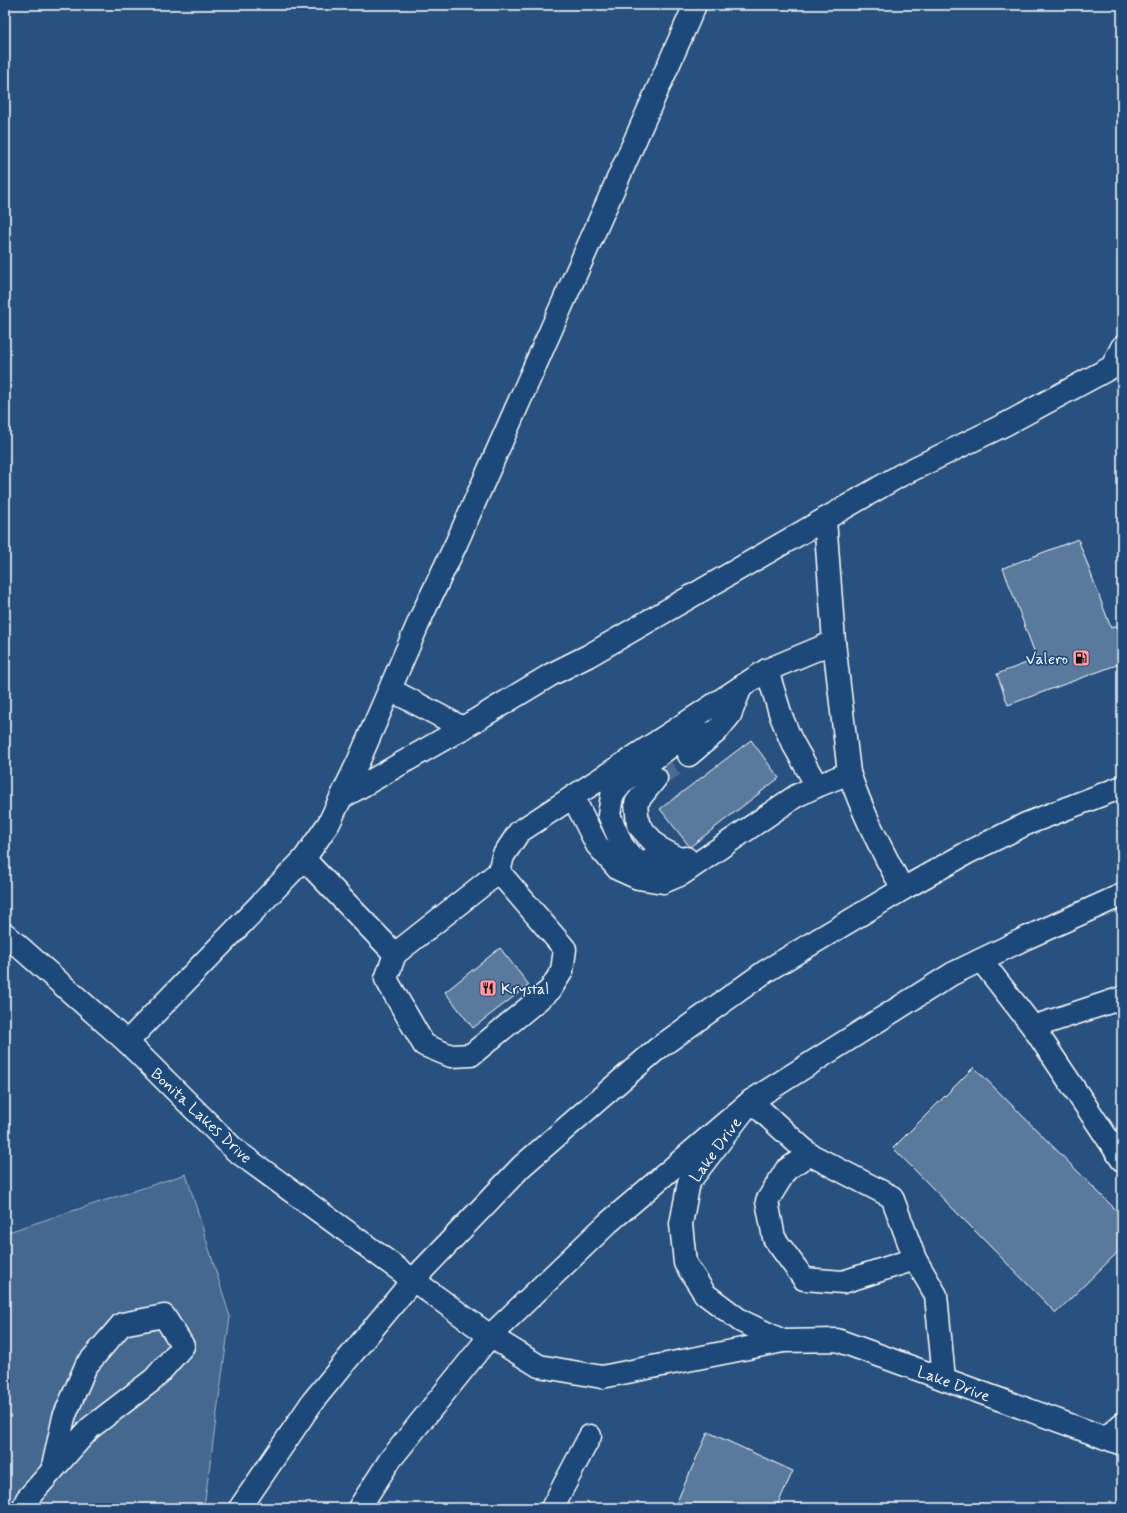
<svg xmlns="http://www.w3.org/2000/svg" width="1127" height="1513" viewBox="0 0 1127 1513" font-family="Mynerve,sans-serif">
  <rect width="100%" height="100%" fill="#28517f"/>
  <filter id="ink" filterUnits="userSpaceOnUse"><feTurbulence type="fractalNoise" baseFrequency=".025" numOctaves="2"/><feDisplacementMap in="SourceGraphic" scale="8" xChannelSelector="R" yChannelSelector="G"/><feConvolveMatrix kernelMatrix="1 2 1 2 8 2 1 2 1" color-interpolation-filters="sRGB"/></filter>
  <g filter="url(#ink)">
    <polygon fill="#446890" stroke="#a2b4c8" points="186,1174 230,1317 205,1500 201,1508 5,1508 5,1233"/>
    <g fill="#5a7a9d" stroke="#fff">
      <polygon points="1078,539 1111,628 1122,624 1122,663 1008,705 997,674 1037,659 1003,568"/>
      <polygon points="751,740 779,778 690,847 660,809"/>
      <polygon points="500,948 529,985 473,1028 445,992"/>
      <polygon points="974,1067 1122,1216 1122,1248 1056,1313 893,1148"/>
      <polygon points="708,1432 793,1471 776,1508 674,1508"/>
    </g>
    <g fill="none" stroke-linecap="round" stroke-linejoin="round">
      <polyline stroke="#486b92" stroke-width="22" stroke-dasharray="22 11" stroke-linecap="butt" points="656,778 689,755"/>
      <defs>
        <g id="minor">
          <polyline points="767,670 781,716 791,740 817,786"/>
          <polyline points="391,690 463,728"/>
          <polyline points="689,755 716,732 730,715 741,687"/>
          <polyline points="656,778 636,803 638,825 659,848 682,860 686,858"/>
          <polyline points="573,797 597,845 618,869 638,878 663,882 682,874 796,796 817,786 849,773"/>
          <polyline points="341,798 463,728 552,674 588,656 825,519"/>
          <polyline points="304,859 395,954"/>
          <polyline points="682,860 659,864 634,860 622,845 609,815 612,796 623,782 679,740 716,732"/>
          <polyline points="499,872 565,949 562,971 550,990 471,1055 451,1056 424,1045 386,979 395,954 499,872 503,856 519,832 767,670 834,642"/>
          <path d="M903,889C882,852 863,814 849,773L834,642L825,519L901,475L1006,424L1112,367L1122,347"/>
          <polyline points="5,934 127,1042 235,1150 490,1336 539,1366 602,1377 783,1341 837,1340 1122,1444"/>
          <polyline points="981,960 1033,1027 1122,998"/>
          <polyline points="1033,1027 1122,1160"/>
          <polyline points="127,1042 304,859 329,823 359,760 422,615 456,544 695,5"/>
          <polyline points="809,1154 786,1170 767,1201 774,1238 804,1279 843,1282 915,1259"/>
          <polyline points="783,1341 741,1321 705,1294 685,1263 681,1224 689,1182 751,1101 809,1154 892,1197 915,1259 936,1295 944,1379"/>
          <polyline points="1106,1438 1122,1424"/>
          <polyline points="23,1508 27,1499 90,1428 154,1379 183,1346 164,1316 122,1324 86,1366 64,1417 52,1471"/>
          <polyline points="552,1508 590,1436"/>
        </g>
        <g id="major">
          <polyline points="240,1508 313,1401 413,1280 522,1166 657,1049 766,971 903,889 967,853 1026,824 1122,787"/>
          <polyline points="359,1508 390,1460 490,1336 608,1223 751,1101 952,974 1026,938 1122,895"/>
        </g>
      </defs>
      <use href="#minor" stroke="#fff" stroke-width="25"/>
      <use href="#major" stroke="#fff" stroke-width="25"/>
      <use href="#minor" stroke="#1f4a7a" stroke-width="22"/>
      <use href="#major" stroke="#1f4a7a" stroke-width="22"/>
    </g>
  </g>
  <defs>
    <symbol id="fuel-square" viewBox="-11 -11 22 22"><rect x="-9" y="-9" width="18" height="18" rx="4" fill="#ff9aa2" stroke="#1f4a7a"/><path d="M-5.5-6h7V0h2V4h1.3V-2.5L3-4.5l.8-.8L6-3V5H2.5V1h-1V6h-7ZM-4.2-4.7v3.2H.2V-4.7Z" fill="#111"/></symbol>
    <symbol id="restaurant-square" viewBox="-11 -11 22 22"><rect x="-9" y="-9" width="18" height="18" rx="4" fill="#ff9aa2" stroke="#1f4a7a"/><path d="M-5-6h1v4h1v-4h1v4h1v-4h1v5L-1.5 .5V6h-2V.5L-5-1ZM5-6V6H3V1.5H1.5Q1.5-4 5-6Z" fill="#111"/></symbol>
  </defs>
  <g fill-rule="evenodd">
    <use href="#fuel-square" x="1071" y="648" width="20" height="20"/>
    <use href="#restaurant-square" x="478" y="978" width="20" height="20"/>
  </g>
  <g text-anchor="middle" stroke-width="3.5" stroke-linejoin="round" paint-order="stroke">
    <g font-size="16" fill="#fff" stroke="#1f4a7a" text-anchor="end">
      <text x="1068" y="664">Valero</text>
      <text x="501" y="994" text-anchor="start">Krystal</text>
    </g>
    <g font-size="16" fill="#fff" stroke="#1f4a7a">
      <text transform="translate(202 1115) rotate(43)" y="6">Bonita Lakes Drive</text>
      <text transform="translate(715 1149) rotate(-54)" y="6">Lake Drive</text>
      <text transform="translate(954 1383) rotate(20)" y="6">Lake Drive</text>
    </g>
  </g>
  <rect width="1127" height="1513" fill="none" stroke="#1f4a7a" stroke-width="20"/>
  <rect x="10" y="10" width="1107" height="1493" fill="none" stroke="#fff" stroke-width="1.5" filter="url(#ink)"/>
</svg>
